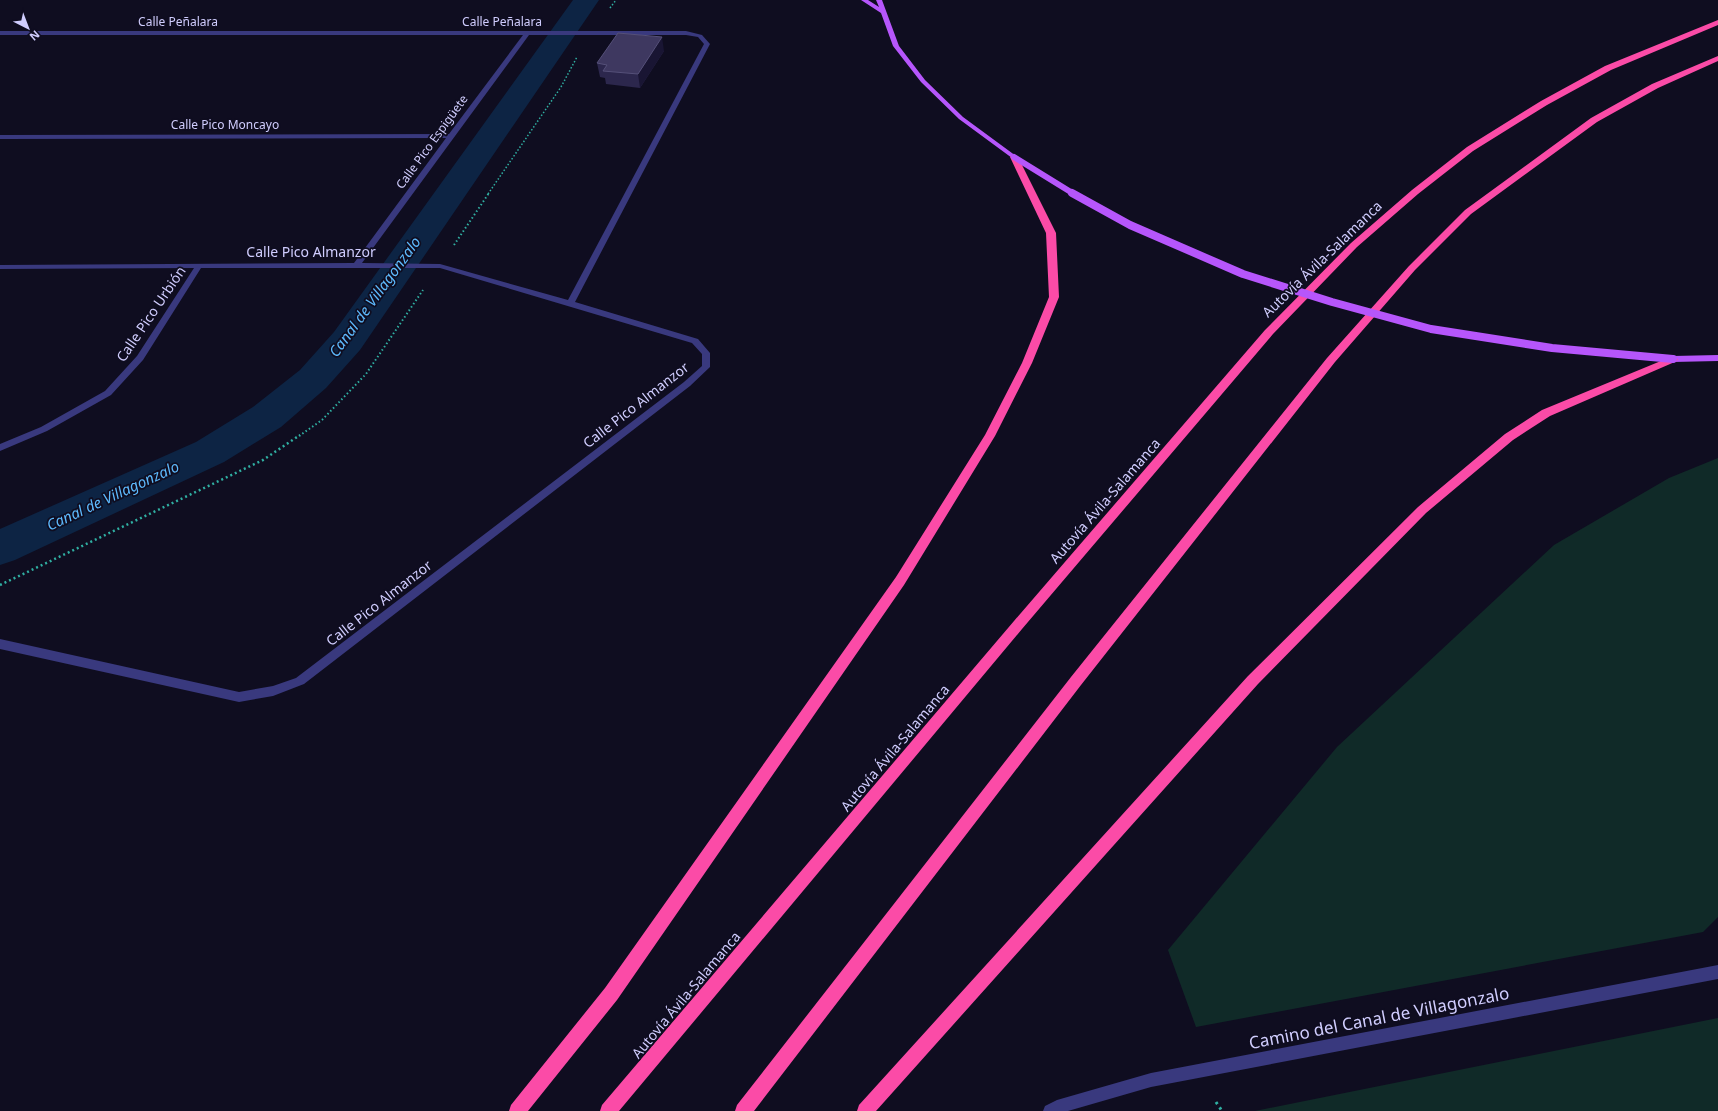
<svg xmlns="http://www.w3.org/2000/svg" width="1718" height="1111" viewBox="0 0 1718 1111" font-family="'Noto Sans',sans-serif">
  <rect width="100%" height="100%" fill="#0f0d20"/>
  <g fill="#102a28">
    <polygon points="1718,458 1718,917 1703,932 1196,1027 1168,950 1337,747 1554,545 1669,478"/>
    <polygon points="1718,1018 1718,1111 1255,1111"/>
  </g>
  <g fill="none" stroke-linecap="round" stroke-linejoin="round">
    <polygon fill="#0d2444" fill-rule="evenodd" points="573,0 599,0 360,350 326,388 281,427 224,462 15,560 0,565 0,529 196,442 253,407 300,370 334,332"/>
    <g stroke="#30afa2" stroke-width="1.5" stroke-dasharray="1.5 2" stroke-linecap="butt">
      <polyline points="610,8 616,0"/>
      <polyline points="488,194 561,87 577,57"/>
    </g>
    <g stroke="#30afa2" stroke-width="2" stroke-dasharray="1.5 2.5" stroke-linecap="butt">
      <polyline points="454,245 489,193"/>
      <polyline points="299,436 322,420 366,374 423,290"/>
    </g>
    <polyline stroke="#30afa2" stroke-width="2.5" stroke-dasharray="2 3" stroke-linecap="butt" points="0,585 263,460 300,435"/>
    <polyline stroke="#30afa2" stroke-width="3" stroke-dasharray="2.5 4" stroke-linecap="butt" points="1216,1102 1222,1111"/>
    <g fill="#39397e" fill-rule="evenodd">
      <path d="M0,31H686L702,35L710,44L575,302L698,339L710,353V367L690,386L304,684L273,696L239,702L0,649V639L239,692L273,686L296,678L684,382L702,366V354L692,343L440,268H201L143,360L111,395L47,431L0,451V444L41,427L105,391L137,356L194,268L0,269V265L354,263L446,138L0,139V135L449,134L523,35H0ZM529,35H686L698,37L704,44L568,300L440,264L362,263Z"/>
      <polygon points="1718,965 1718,979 1151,1087 1068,1111 1043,1111 1045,1106 1057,1100 1151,1073"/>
    </g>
    <g fill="#b656fb" fill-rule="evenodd">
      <polygon points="861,0 868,0 879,7 876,0 882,0 899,46 925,80 963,117 1016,156 1016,158 1012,158 959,119 921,82 893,46 881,13"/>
      <polygon points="1718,355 1718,361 1673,362 1669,359 1673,356"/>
    </g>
    <g fill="#fb4ba7" fill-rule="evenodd">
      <polygon points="1718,20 1718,25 1611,70 1547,105 1473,151 1418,194 1357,247 1273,334 1022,629 619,1111 600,1111 602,1105 1014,621 1265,330 1351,243 1412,190 1467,147 1541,101 1605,66"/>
      <polygon points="1718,56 1718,61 1658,88 1597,122 1471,214 1415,270 1335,362 1081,685 754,1111 735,1111 737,1105 1071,677 1327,358 1409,266 1465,210 1591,118 1652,84"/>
      <polygon points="1014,154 1018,157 1056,233 1059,297 1032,363 995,436 904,585 617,1000 528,1111 509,1111 511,1105 605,988 896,577 985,435 1022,363 1049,297 1046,233 1010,157"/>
      <polygon points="1673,356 1678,359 1677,361 1550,416 1513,440 1426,513 1258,684 876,1111 857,1111 859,1105 1248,676 1418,507 1505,434 1542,410"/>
    </g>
    <polyline stroke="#b656fb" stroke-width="6" points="1014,157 1074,194"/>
    <polyline stroke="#b656fb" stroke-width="8" points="1072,193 1130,225 1243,274 1332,302 1431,329 1552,348 1673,359"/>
  </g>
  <polygon fill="#2c274d" points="664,51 640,88 606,84 605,78 600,77 597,63"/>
  <polygon fill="#191533" points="662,37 664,51 640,88 638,74"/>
  <polygon fill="#3e3860" stroke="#555079" points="618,33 662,37 638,74 603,71 607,65 597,63"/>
  <g text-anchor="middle" stroke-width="3.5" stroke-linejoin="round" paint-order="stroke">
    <g font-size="12" fill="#d0cdfe" stroke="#0f0d20">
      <text x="178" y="26">Calle Peñalara</text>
      <text x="502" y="26">Calle Peñalara</text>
      <text x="225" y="129">Calle Pico Moncayo</text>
      <text transform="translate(432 142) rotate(-54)" y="4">Calle Pico Espigüete</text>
    </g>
    <g font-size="14" fill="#d0cdfe" stroke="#0f0d20">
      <text x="311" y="257">Calle Pico Almanzor</text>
      <text transform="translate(1322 259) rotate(-44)" y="5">Autovía Ávila-Salamanca</text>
      <text transform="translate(151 314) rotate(-56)" y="5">Calle Pico Urbión</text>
      <text transform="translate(636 405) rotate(-38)" y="5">Calle Pico Almanzor</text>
      <text transform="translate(1105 501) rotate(-49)" y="5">Autovía Ávila-Salamanca</text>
      <text transform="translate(379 603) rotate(-38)" y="5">Calle Pico Almanzor</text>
      <text transform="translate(895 748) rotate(-50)" y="5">Autovía Ávila-Salamanca</text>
      <text transform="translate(686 995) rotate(-50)" y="5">Autovía Ávila-Salamanca</text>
    </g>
    <g font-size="15" font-style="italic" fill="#5db9fc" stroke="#0f0d20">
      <text transform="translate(375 297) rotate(-54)" y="5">Canal de Villagonzalo</text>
      <text transform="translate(113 496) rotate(-25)" y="5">Canal de Villagonzalo</text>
    </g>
    <g font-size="17" fill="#d0cdfe" stroke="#0f0d20">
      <text transform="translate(1379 1018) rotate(-11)" y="6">Camino del Canal de Villagonzalo</text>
    </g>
  </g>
  <g transform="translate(28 28) rotate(138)" stroke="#0f0d20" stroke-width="3" paint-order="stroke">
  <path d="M0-3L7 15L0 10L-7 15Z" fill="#d0cdfe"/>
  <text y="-6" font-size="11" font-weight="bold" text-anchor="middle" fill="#d0cdfe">N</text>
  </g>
</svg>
